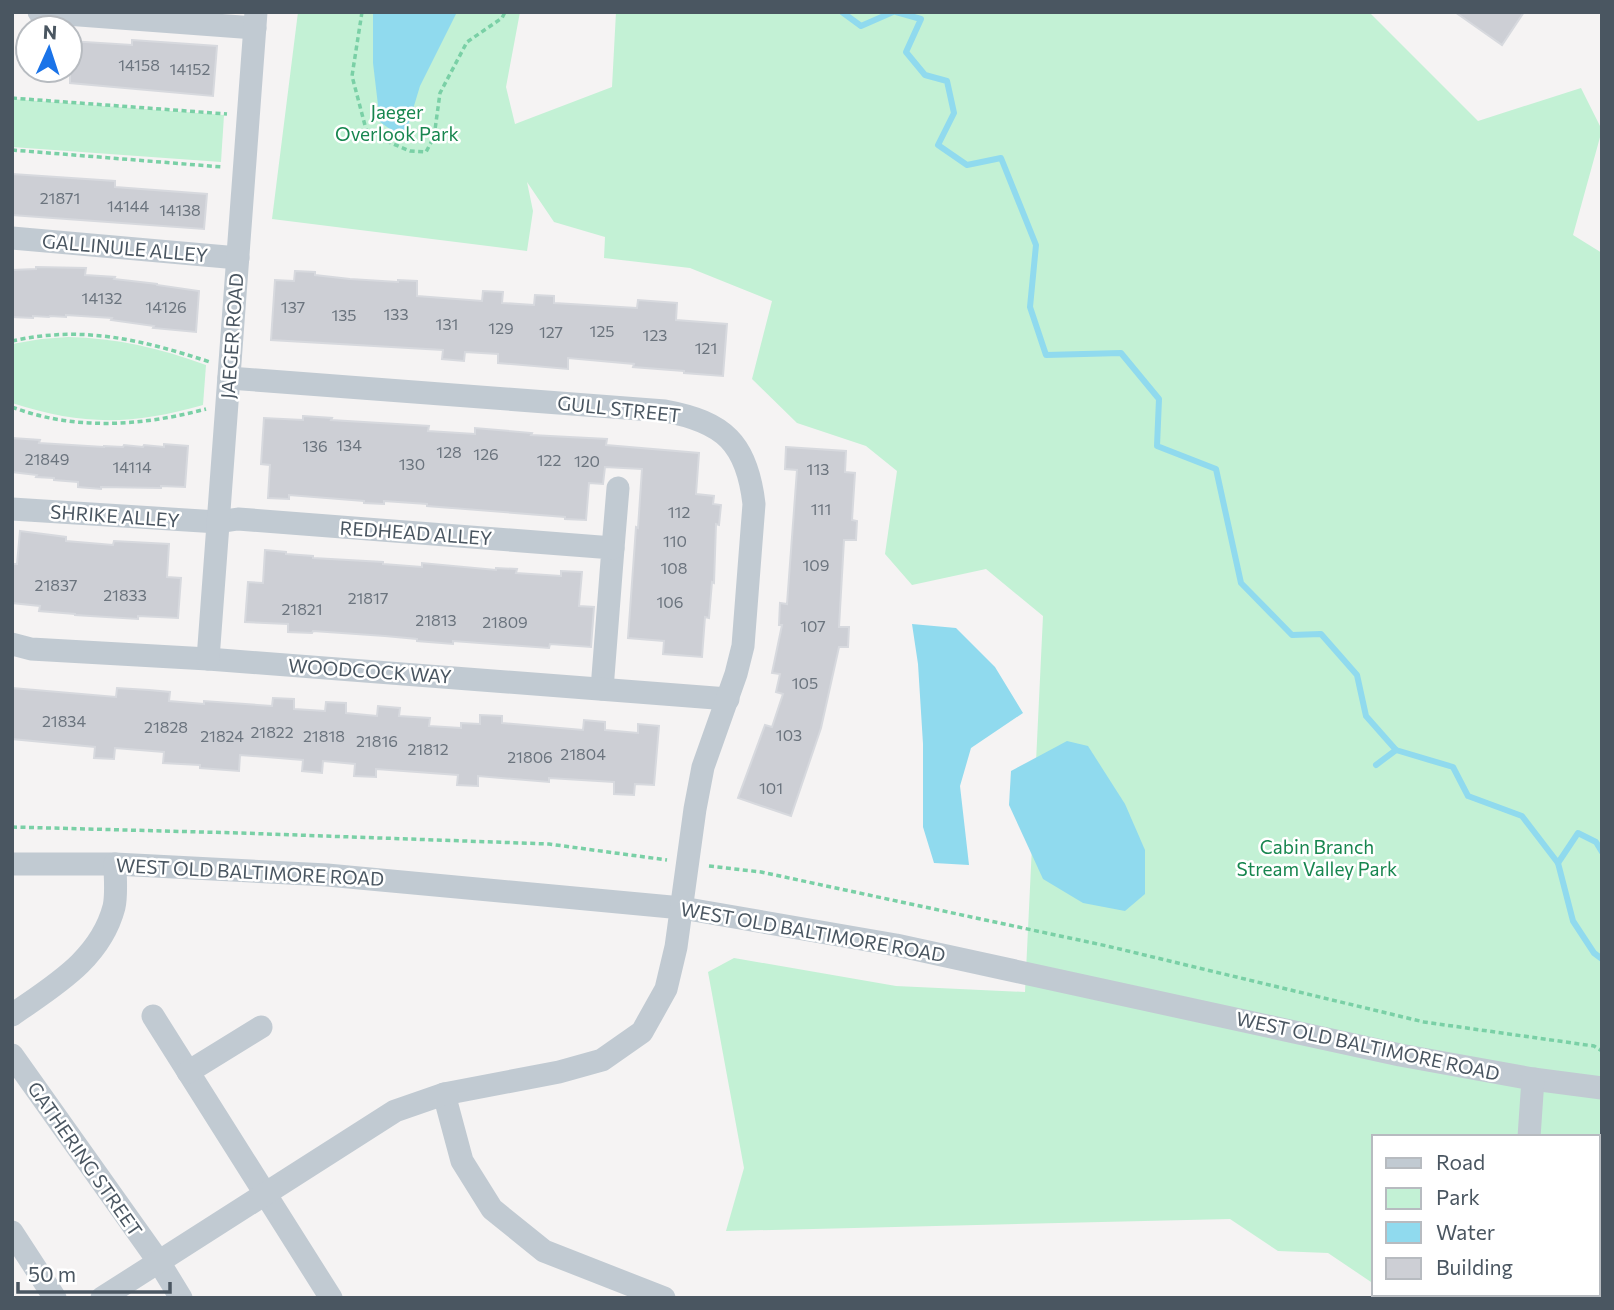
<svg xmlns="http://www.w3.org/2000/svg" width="1614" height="1310" viewBox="0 0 1614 1310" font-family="Commissioner,sans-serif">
  <rect width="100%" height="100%" fill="#f5f3f3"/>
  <g fill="#c3f1d5">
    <polygon points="298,12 520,12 506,87 515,124 612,87 616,12 1369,12 1478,121 1581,88 1602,130 1573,235 1602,253 1602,1298 1394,1298 1389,1294 1598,1294 1598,1137 1374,1137 1374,1284 1328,1253 1278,1251 1230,1219 726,1231 744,1168 708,972 734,958 896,986 1025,992 1043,616 986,569 912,585 885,554 897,471 866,446 797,423 752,379 772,301 690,268 604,258 605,237 554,222 527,182 533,211 527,251 272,219"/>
    <polygon points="12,99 224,115 221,162 12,147"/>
    <path d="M68,337C117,338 159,348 206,365L203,405C132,425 83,426 12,403V344L41,339Z"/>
  </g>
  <g fill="#90daee">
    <polygon points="373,12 457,12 420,86 404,139 380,122 373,63"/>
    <polygon points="912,624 956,628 995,667 1023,713 971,748 960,786 969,865 934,863 923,827 923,744 918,664"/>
    <polygon points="1067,741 1088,746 1125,804 1145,850 1145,894 1125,911 1083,903 1043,879 1009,805 1011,771"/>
  </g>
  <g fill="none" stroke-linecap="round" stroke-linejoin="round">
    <g stroke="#90daee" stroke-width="6">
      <polyline points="842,12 861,26 893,12"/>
      <polyline points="896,12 921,19 906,52 925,75 947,81 954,113 938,145 967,165 1001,158 1036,245 1030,307 1046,355 1121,353 1159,399 1157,446 1216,469 1241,583 1292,635 1321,634 1357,675 1366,716 1396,750 1453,767 1468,796 1522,816 1558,863 1573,921 1594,953 1602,959"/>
      <polyline points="1376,765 1396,750"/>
      <polyline points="1558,863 1578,833 1596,842 1602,852"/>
    </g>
  </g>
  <g fill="#cdcfd5" stroke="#d7d9de" stroke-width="2">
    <polygon points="1455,12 1524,12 1502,45"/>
    <polygon points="132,40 217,46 213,96 70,83 70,41 132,45"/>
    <polygon points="12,174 115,181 115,187 207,194 204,229 12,215"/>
    <polygon points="36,267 86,268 85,275 115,277 114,279 157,284 157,285 199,291 196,332 153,328 154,326 111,320 112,318 66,315 66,317 50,316 49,317 33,316 33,318 12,317 12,270 36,269"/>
    <polygon points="295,271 315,272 315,275 350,279 398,282 398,280 417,281 417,296 482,301 483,291 503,292 502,303 534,305 535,295 554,296 554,303 637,308 638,300 677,303 676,320 727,324 723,376 684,373 684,371 633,367 634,364 568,358 568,369 498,363 498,354 465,352 464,361 442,359 443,350 271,340 275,280 294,281"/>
    <polygon points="303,416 332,418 331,420 429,426 428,431 475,434 475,428 532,433 531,435 607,439 606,445 699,453 696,494 714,496 713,504 721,505 719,525 716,524 714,583 712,582 709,618 705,617 702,657 663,654 664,641 628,638 636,527 638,528 642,469 605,467 603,484 589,483 586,520 565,519 565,517 427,506 427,504 384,501 384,504 364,503 364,501 289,495 289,499 268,498 270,465 261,464 264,418 303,420"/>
    <polygon points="12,438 40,440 39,443 104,447 104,446 123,447 124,445 143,447 144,445 164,447 164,444 188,446 185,487 161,486 161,488 101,487 101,489 78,487 78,482 54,480 54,478 36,477 37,475 12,472"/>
    <polygon points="786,447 846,451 845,472 855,473 852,520 857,521 856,540 844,540 839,627 849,627 848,647 839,647 821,728 791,816 738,798 765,725 772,727 783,694 776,692 780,674 772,673 782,625 779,625 780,603 787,604 797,470 785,469"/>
    <polygon points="20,531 66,537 66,541 113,545 114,541 169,544 167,577 181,578 178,618 138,616 138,619 75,615 75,614 39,611 40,606 12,603 12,564 17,564"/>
    <polygon points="265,550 286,552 286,554 313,556 313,558 383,562 383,564 422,567 422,563 496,570 496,568 517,569 516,573 561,576 561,571 582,572 579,606 594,607 591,647 550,644 549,648 453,641 453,644 417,641 417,639 385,636 313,631 312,633 288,632 288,624 245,622 248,582 263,583"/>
    <polygon points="12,688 116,697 117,688 149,690 170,692 169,701 204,704 204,701 272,706 273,698 294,699 294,709 325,711 326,702 346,703 346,713 377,716 378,706 400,708 399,716 430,718 429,726 461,728 461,723 480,724 480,715 502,716 502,723 583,730 584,720 605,722 605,730 638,733 638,724 659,726 654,785 635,784 634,795 614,794 614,782 549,778 549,782 478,776 478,786 457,785 458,775 376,769 376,777 354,776 355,764 323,761 322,773 302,771 303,760 240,755 239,771 200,768 200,765 163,763 164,752 115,748 114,759 94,758 95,747 12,739"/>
  </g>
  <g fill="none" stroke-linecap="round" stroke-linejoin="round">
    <g stroke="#7ad0a6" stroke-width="3.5" stroke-dasharray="5 3.5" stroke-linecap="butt">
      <polyline points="362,12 352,76 367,133 410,151 426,152 434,137 440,93 467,42 502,18 505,12"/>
      <polyline points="12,98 227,114"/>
      <polyline points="12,150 222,167"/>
      <path d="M12,341C84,325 142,340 210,362"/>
      <path d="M12,407C75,431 142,426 206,409"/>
      <polyline points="12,827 240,833 549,844 667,860"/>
      <polyline points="709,866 761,872 1107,946 1424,1022 1594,1046 1602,1051"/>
    </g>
    <g stroke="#c1cad2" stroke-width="23">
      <polyline points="39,12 255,28"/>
      <polyline points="12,238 238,258"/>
      <polyline points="12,509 218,522 238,519 613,548 602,689"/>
      <polyline points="613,548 618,488"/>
      <polyline points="12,644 31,649 208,659 728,699"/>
      <polyline points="208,659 256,12"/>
      <polyline points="12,864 115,864 327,875 682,908 896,945 1400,1055 1533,1079 1602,1088"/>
      <path d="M12,1015C53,986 100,960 114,907C117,894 115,878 115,864"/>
      <polyline points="153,1016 331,1298"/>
      <polyline points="12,1055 159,1262 181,1298"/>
      <polyline points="188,1072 261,1027"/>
      <polyline points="444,1094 462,1161 492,1209 544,1251 664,1298"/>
      <polyline points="1529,1137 1533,1079"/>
      <polyline points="12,1232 55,1298"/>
      <polyline points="1594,1294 1602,1298"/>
      <path d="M102,1298L395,1111L444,1094L559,1072L602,1060L642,1032L666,989L676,947L695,809L703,767L736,674L743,646L754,504C747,443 724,422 665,411L229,378"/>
    </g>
  </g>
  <g text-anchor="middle" stroke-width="5" stroke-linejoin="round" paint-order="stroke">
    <g font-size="16" fill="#6b747e">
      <text x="139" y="71">14158</text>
      <text x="190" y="75">14152</text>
      <text x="60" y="204">21871</text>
      <text x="128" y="212">14144</text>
      <text x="180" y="216">14138</text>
      <text x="102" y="304">14132</text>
      <text x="166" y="313">14126</text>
      <text x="293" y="313">137</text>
      <text x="396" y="320">133</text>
      <text x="344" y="321">135</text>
      <text x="447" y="330">131</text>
      <text x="501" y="334">129</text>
      <text x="602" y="337">125</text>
      <text x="551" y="338">127</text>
      <text x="655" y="341">123</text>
      <text x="706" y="354">121</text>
      <text x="349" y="451">134</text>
      <text x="315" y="452">136</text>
      <text x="449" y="458">128</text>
      <text x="486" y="460">126</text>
      <text x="47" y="465">21849</text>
      <text x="549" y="466">122</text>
      <text x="587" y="467">120</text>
      <text x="412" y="470">130</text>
      <text x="132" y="473">14114</text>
      <text x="818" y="475">113</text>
      <text x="821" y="515">111</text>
      <text x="679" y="518">112</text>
      <text x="675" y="547">110</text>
      <text x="816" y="571">109</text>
      <text x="674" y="574">108</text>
      <text x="56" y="591">21837</text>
      <text x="125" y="601">21833</text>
      <text x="368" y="604">21817</text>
      <text x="670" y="608">106</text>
      <text x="302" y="615">21821</text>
      <text x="436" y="626">21813</text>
      <text x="505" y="628">21809</text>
      <text x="813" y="632">107</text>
      <text x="805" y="689">105</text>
      <text x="64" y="727">21834</text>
      <text x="166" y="733">21828</text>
      <text x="272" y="738">21822</text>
      <text x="789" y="741">103</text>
      <text x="222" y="742">21824</text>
      <text x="324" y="742">21818</text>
      <text x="377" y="747">21816</text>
      <text x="428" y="755">21812</text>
      <text x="583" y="760">21804</text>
      <text x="530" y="763">21806</text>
      <text x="771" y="794">101</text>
    </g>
    <g font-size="19" fill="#17864f" stroke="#fff">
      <text x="397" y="119">Jaeger<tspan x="397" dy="22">Overlook Park</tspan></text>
      <text x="1317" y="854">Cabin Branch<tspan x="1317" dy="22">Stream Valley Park</tspan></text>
    </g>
    <g font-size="19" fill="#4a5661" stroke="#fff">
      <text transform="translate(125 248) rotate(5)" y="7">GALLINULE ALLEY</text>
      <text transform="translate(232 336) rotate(-86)" y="7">JAEGER ROAD</text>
      <text transform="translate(619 409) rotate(6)" y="7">GULL STREET</text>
      <text transform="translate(115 516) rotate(4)" y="7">SHRIKE ALLEY</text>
      <text transform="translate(416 533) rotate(4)" y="7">REDHEAD ALLEY</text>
      <text transform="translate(370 671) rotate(4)" y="7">WOODCOCK WAY</text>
      <text transform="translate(250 872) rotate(3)" y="7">WEST OLD BALTIMORE ROAD</text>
      <text transform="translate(813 932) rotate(10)" y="7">WEST OLD BALTIMORE ROAD</text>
      <text transform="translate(1368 1046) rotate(12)" y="7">WEST OLD BALTIMORE ROAD</text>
      <text transform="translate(85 1159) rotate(55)" y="7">GATHERING STREET</text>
    </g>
  </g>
  <rect width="1614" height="1310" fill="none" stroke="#4a5661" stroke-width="28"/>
  <rect x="1372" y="1135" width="228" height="161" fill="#ffffff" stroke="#b7bbc0" stroke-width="2"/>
  <rect x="1386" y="1158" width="35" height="10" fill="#c1cad2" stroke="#b7bbc0" stroke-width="2"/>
  <text x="1436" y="1170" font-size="21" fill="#4a5661">Road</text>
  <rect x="1386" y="1188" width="35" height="21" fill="#c3f1d5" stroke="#b7bbc0" stroke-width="2"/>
  <text x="1436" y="1205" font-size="21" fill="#4a5661">Park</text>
  <rect x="1386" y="1222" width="35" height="21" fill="#90daee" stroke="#b7bbc0" stroke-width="2"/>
  <text x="1436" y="1240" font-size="21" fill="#4a5661">Water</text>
  <rect x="1386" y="1258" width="35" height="21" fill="#cdcfd5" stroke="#b7bbc0" stroke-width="2"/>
  <text x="1436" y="1275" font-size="21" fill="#4a5661">Building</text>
  <g transform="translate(49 49) rotate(3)"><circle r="33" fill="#ffffff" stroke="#b7bbc0" stroke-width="2"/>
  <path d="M0-5L12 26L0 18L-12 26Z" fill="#1a73e8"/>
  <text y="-10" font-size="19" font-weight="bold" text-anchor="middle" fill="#4a5661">N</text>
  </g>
  <path d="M18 1282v10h152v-10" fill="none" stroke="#4a5661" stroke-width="3.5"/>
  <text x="28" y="1282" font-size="21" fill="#4a5661" stroke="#ffffff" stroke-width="5" paint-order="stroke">50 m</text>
</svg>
